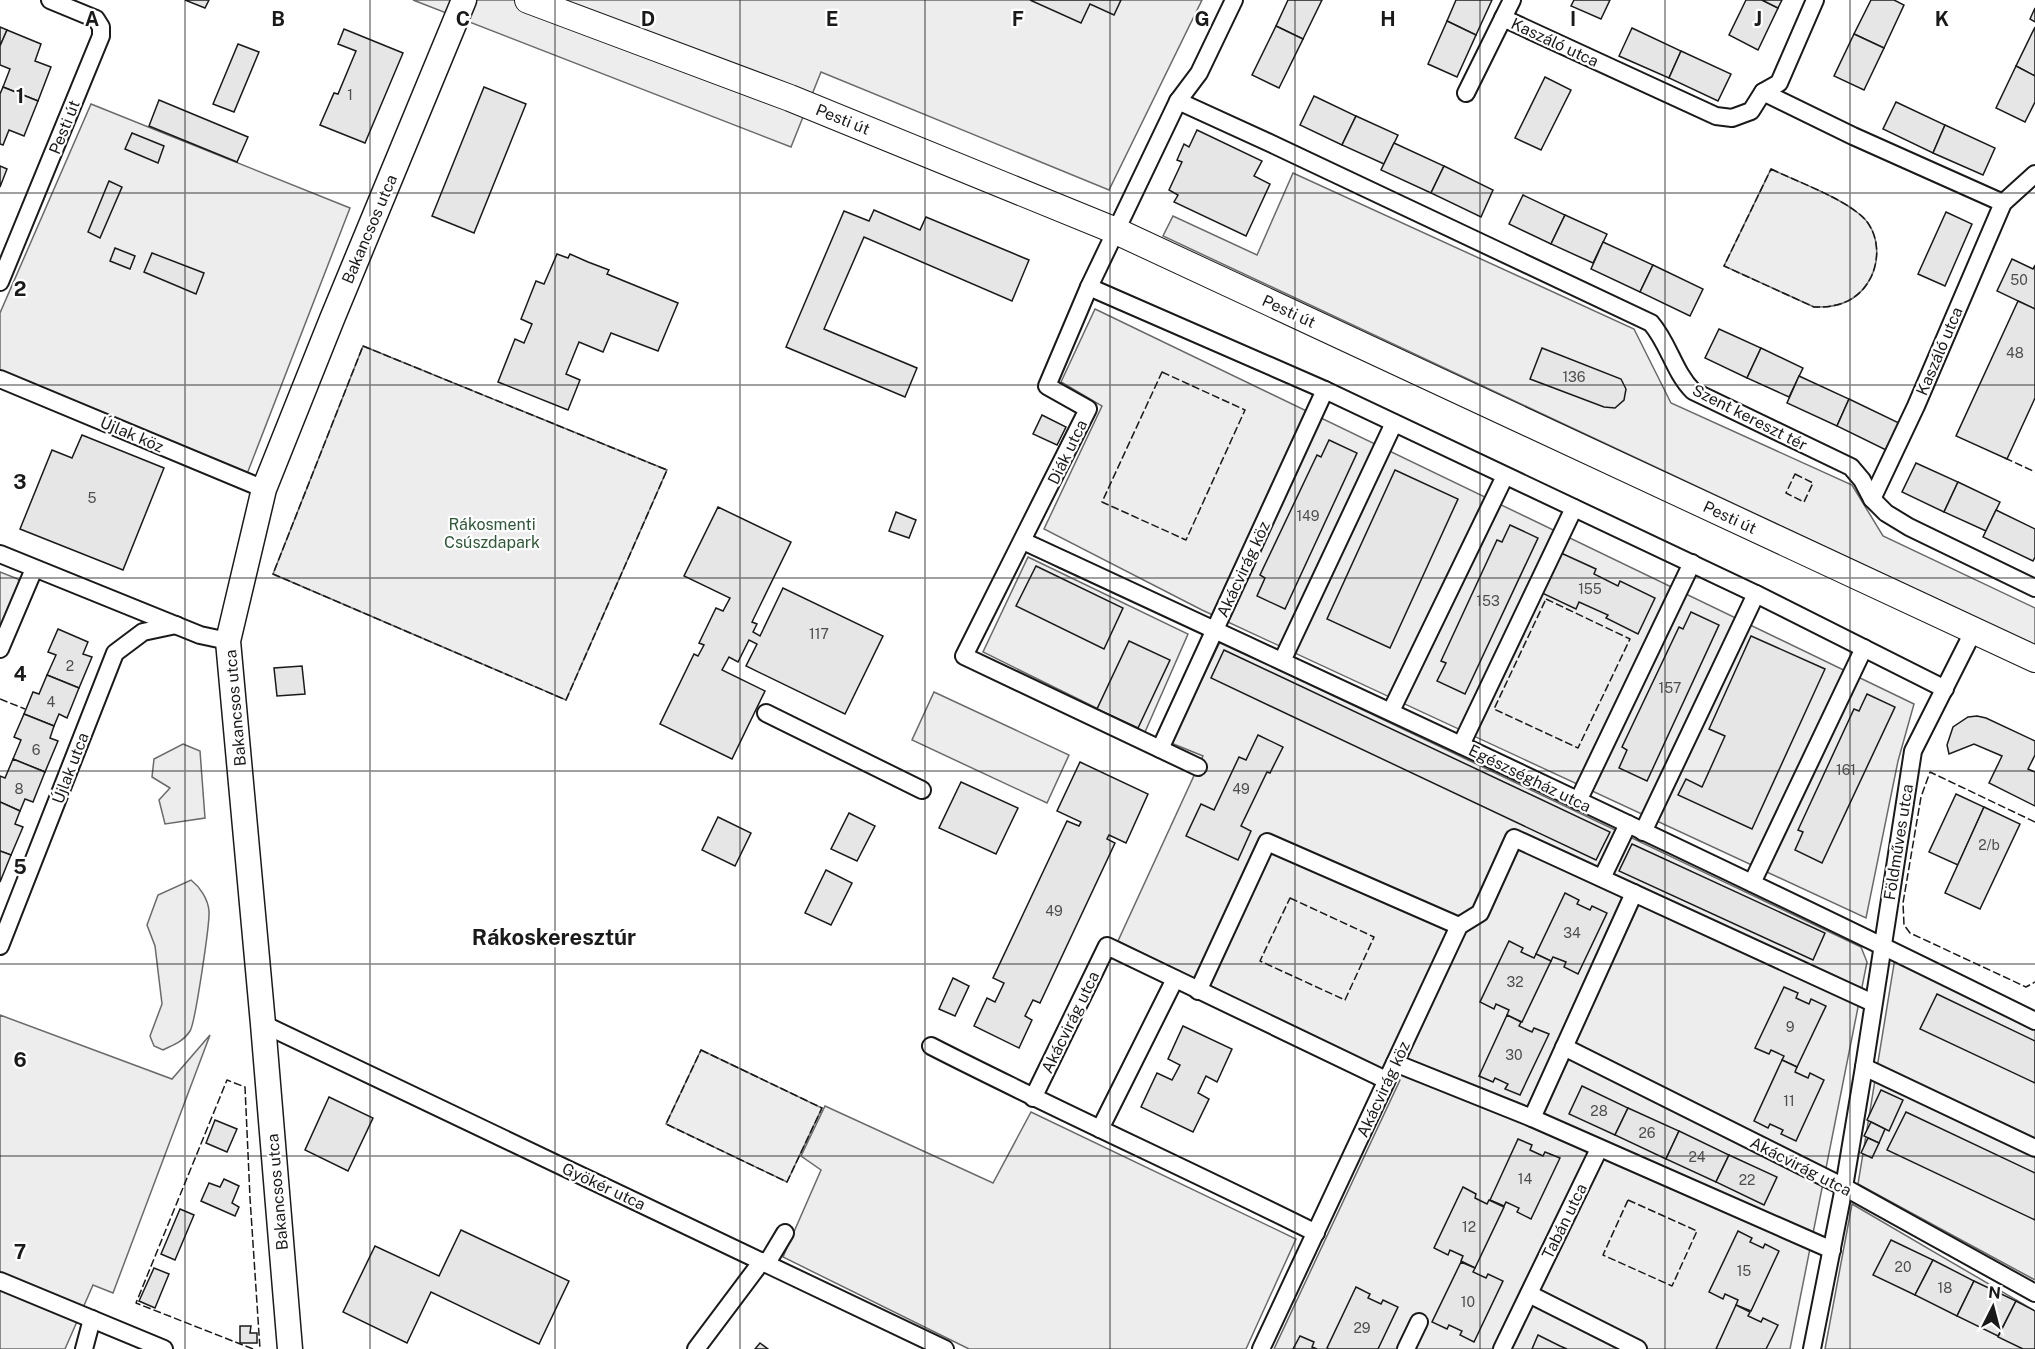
<svg xmlns="http://www.w3.org/2000/svg" width="2035" height="1349" viewBox="0 0 2035 1349" font-family="'Public Sans',sans-serif">
  <rect width="100%" height="100%" fill="#fff"/>
  <g fill="#ededed" stroke="#6a6a6a" stroke-width="1.5">
    <polygon points="413,0 1202,0 1109,190 821,72 791,147"/>
    <polygon points="91,104 350,208 247,474 0,374 0,313"/>
    <path d="M1771,169C1796,181 1837,196 1858,213C1880,229 1882,262 1867,284C1855,302 1835,308 1814,307L1724,266Z"/>
    <polygon points="1293,173 1634,329 1671,403 1852,485 1883,536 2035,608 2035,645 1163,236 1173,216 1257,255"/>
    <polygon points="1095,309 1914,704 1898,761 1866,918 1202,610 1044,529 1102,406 1061,382"/>
    <polygon points="363,346 667,470 566,700 273,574"/>
    <polygon points="1028,557 1188,634 1145,732 983,652"/>
    <polygon points="0,572 18,579 21,586 0,632"/>
    <polygon points="1220,642 1861,947 1867,962 1790,1349 1274,1349 1400,1080 1118,941 1203,756 1171,743"/>
    <polygon points="934,692 1069,755 1047,803 912,740"/>
    <polygon points="183,744 200,751 205,818 165,824 159,800 170,788 152,777 154,759"/>
    <path d="M191,880C200,887 208,899 209,911C210,923 195,1024 190,1031C184,1041 173,1045 163,1050L154,1046L150,1036L162,1004L155,946L147,925L158,895Z"/>
    <polygon points="1895,958 2035,1027 2035,1280 1858,1184"/>
    <polygon points="0,1015 172,1079 210,1035 113,1293 93,1285 65,1349 0,1349"/>
    <polygon points="701,1050 822,1108 787,1182 666,1124"/>
    <polygon points="825,1106 993,1183 1031,1112 1296,1239 1246,1349 969,1349 783,1257 821,1170 801,1156"/>
    <polygon points="1852,1204 2035,1311 2035,1349 1825,1349"/>
  </g>
  <g fill="#e6e6e6" stroke="#1a1a1a" stroke-width="1.5">
    <polygon points="185,0 209,0 205,8"/>
    <polygon points="1030,0 1121,0 1114,15 1090,4 1081,23"/>
    <polygon points="1288,0 1322,0 1303,39 1276,26"/>
    <polygon points="1456,0 1492,0 1476,35 1447,21"/>
    <polygon points="1574,0 1610,0 1601,19 1571,6"/>
    <polygon points="1746,0 1762,0 1778,8 1758,50 1729,35"/>
    <polygon points="1762,0 1782,0 1778,8"/>
    <polygon points="1871,0 1894,0 1904,5 1884,48 1854,34"/>
    <polygon points="2035,8 2035,22 2030,19"/>
    <polygon points="1447,21 1476,35 1457,77 1428,64"/>
    <polygon points="1276,26 1303,39 1279,88 1252,75"/>
    <polygon points="0,27 7,30 0,46"/>
    <polygon points="2035,27 2035,76 2016,66"/>
    <polygon points="1632,28 1681,51 1669,78 1619,56"/>
    <polygon points="344,29 403,53 365,143 320,125 334,93 338,94 356,51 338,44"/>
    <polygon points="7,30 41,44 35,61 51,67 38,101 3,87 10,69 0,65 0,46"/>
    <polygon points="1854,34 1884,48 1864,90 1834,76"/>
    <polygon points="238,44 259,52 234,112 213,104"/>
    <polygon points="1681,51 1731,74 1718,101 1669,78"/>
    <polygon points="2016,66 2035,76 2035,102 2025,122 1996,108"/>
    <polygon points="1545,77 1571,90 1541,150 1515,138"/>
    <polygon points="3,87 38,101 24,136 9,130 3,145 0,144 0,94"/>
    <polygon points="484,87 526,104 474,233 432,216"/>
    <polygon points="1314,96 1356,116 1342,145 1300,125"/>
    <polygon points="159,100 248,137 237,162 149,126"/>
    <polygon points="1896,102 1945,125 1933,153 1883,129"/>
    <polygon points="1356,116 1398,135 1384,164 1342,145"/>
    <polygon points="1945,125 1995,148 1983,175 1933,153"/>
    <polygon points="1197,130 1262,161 1254,176 1270,184 1246,236 1174,202 1178,195 1169,190 1182,162 1177,160 1184,144 1189,147"/>
    <polygon points="132,133 164,146 158,163 125,149"/>
    <polygon points="1394,143 1444,166 1431,193 1381,170"/>
    <polygon points="0,166 7,169 0,187"/>
    <polygon points="1444,166 1493,190 1481,217 1431,193"/>
    <polygon points="109,181 122,187 100,238 88,232"/>
    <polygon points="1523,195 1565,215 1551,244 1509,224"/>
    <polygon points="874,210 920,230 926,217 1029,260 1012,301 864,237 824,329 917,368 905,397 786,347 844,211 869,221"/>
    <polygon points="1946,212 1972,224 1945,286 1918,274"/>
    <polygon points="1565,215 1607,234 1593,263 1551,244"/>
    <polygon points="1603,242 1653,265 1640,292 1591,269"/>
    <polygon points="115,248 135,256 130,269 110,261"/>
    <polygon points="152,253 204,273 196,294 144,272"/>
    <polygon points="557,254 568,258 570,254 588,262 609,270 607,274 678,303 658,351 611,333 603,352 579,342 566,374 580,380 568,410 498,382 515,339 524,343 532,324 521,319 536,281 544,284"/>
    <polygon points="2012,259 2033,269 2035,265 2035,309 1997,291"/>
    <polygon points="1653,265 1703,289 1690,316 1640,292"/>
    <polygon points="2018,301 2035,309 2035,398 2007,459 1956,436"/>
    <polygon points="1719,329 1761,348 1747,378 1705,358"/>
    <polygon points="1542,348 1621,379 1626,389 1624,400 1615,408 1604,407 1530,379"/>
    <polygon points="1761,348 1803,368 1789,397 1747,378"/>
    <polygon points="1799,376 1849,399 1837,426 1787,403"/>
    <polygon points="1849,399 1899,423 1886,450 1837,426"/>
    <polygon points="1042,415 1066,427 1057,445 1033,434"/>
    <polygon points="82,435 164,468 123,570 20,529 52,450 72,458"/>
    <polygon points="1329,440 1357,453 1285,609 1257,596 1265,578 1260,575 1317,455 1321,457"/>
    <polygon points="1916,463 1958,482 1944,512 1902,492"/>
    <polygon points="1395,470 1458,499 1390,648 1327,619"/>
    <polygon points="1958,482 2000,502 1986,531 1944,512"/>
    <polygon points="718,507 791,542 752,622 757,624 753,632 760,636 783,588 883,636 845,714 746,666 757,644 749,640 738,662 729,657 722,670 765,691 732,759 660,724 694,654 698,656 704,645 699,643 716,608 723,611 730,598 684,576"/>
    <polygon points="1996,510 2035,529 2035,557 2033,561 1983,537"/>
    <polygon points="896,512 916,520 909,538 889,531"/>
    <polygon points="1510,525 1538,538 1465,694 1437,681 1446,663 1441,661 1497,540 1502,542"/>
    <polygon points="1561,553 1596,569 1594,574 1618,586 1620,581 1655,598 1638,634 1606,618 1608,615 1579,602 1576,609 1542,593"/>
    <polygon points="1036,566 1123,608 1104,649 1016,606"/>
    <polygon points="1691,612 1719,625 1647,781 1619,768 1627,750 1622,747 1679,627 1683,629"/>
    <polygon points="58,629 88,642 83,654 92,657 79,688 47,675 56,655 48,652"/>
    <polygon points="1751,636 1825,669 1752,829 1678,795 1686,779 1702,787 1725,736 1709,729"/>
    <polygon points="1129,641 1170,660 1138,728 1097,709"/>
    <polygon points="1224,650 1610,832 1596,860 1211,678"/>
    <polygon points="302,666 305,694 277,696 274,668"/>
    <polygon points="47,675 79,688 67,718 59,714 54,726 24,714 33,692 39,694"/>
    <polygon points="1867,694 1895,707 1822,863 1795,850 1803,832 1798,830 1854,709 1859,711"/>
    <polygon points="24,714 54,726 50,738 58,741 45,772 13,759 21,740 14,737"/>
    <polygon points="1977,716 1986,718 2035,741 2035,755 2028,769 2035,772 2035,806 1989,783 2002,756 1974,744 1949,754 1947,745 1953,727 1968,717"/>
    <polygon points="1258,735 1283,747 1270,773 1267,772 1241,826 1251,831 1238,860 1186,836 1201,804 1214,810 1239,757 1246,760"/>
    <polygon points="13,759 45,772 33,802 25,799 20,811 0,802 0,776 5,778"/>
    <polygon points="1080,762 1148,794 1126,843 1109,835 1107,839 1115,843 1040,1003 1033,1000 1025,1016 1032,1020 1019,1048 974,1026 987,998 995,1002 1004,983 993,978 1067,821 1079,826 1081,822 1057,811"/>
    <polygon points="961,782 1018,808 996,854 939,828"/>
    <polygon points="1956,794 1984,807 1958,865 1929,852"/>
    <polygon points="0,802 20,811 15,824 23,827 11,855 0,851"/>
    <polygon points="1984,807 2020,824 1980,909 1945,893"/>
    <polygon points="849,813 875,826 857,861 831,849"/>
    <polygon points="718,817 751,833 735,866 702,850"/>
    <polygon points="1632,844 1825,933 1813,960 1619,871"/>
    <polygon points="0,851 11,855 0,882"/>
    <polygon points="826,870 852,883 831,925 805,913"/>
    <polygon points="1565,893 1579,900 1577,904 1590,910 1592,906 1607,913 1578,974 1564,967 1566,962 1553,957 1551,961 1536,954"/>
    <polygon points="1509,941 1523,948 1521,952 1534,958 1536,954 1551,961 1522,1022 1507,1015 1509,1010 1496,1004 1494,1009 1480,1002"/>
    <polygon points="953,978 969,986 955,1016 939,1009"/>
    <polygon points="1784,987 1798,993 1796,998 1809,1004 1811,999 1826,1006 1797,1067 1782,1060 1784,1056 1771,1050 1769,1054 1755,1048"/>
    <polygon points="1937,994 2035,1041 2035,1083 1920,1029"/>
    <polygon points="1507,1015 1521,1022 1519,1026 1532,1032 1534,1028 1549,1034 1520,1095 1505,1089 1508,1084 1495,1078 1493,1082 1479,1076"/>
    <polygon points="1183,1026 1232,1049 1217,1082 1206,1076 1198,1093 1209,1099 1193,1132 1141,1107 1157,1073 1172,1080 1180,1065 1168,1059"/>
    <polygon points="1782,1060 1797,1067 1795,1072 1808,1078 1810,1073 1824,1080 1796,1141 1781,1134 1783,1130 1770,1124 1768,1128 1754,1121"/>
    <polygon points="1582,1086 1628,1108 1615,1135 1569,1114"/>
    <polygon points="1881,1090 1903,1100 1889,1131 1867,1120"/>
    <polygon points="329,1097 373,1118 348,1171 305,1150"/>
    <polygon points="1628,1108 1679,1131 1666,1159 1615,1135"/>
    <polygon points="1906,1112 2035,1173 2035,1220 1887,1150"/>
    <polygon points="215,1120 237,1129 227,1152 206,1143"/>
    <polygon points="1871,1122 1885,1129 1879,1143 1864,1136"/>
    <polygon points="1679,1131 1729,1155 1716,1182 1666,1159"/>
    <polygon points="1868,1138 1879,1143 1872,1158 1861,1153"/>
    <polygon points="1518,1139 1532,1145 1530,1150 1543,1156 1545,1152 1560,1158 1531,1219 1517,1212 1519,1208 1506,1202 1504,1206 1490,1200"/>
    <polygon points="1729,1155 1777,1177 1764,1205 1716,1182"/>
    <polygon points="224,1179 239,1186 232,1203 239,1207 235,1216 201,1201 209,1183 220,1187"/>
    <polygon points="1463,1187 1476,1194 1475,1198 1487,1204 1489,1200 1504,1207 1475,1268 1461,1261 1463,1256 1450,1250 1448,1255 1434,1248"/>
    <polygon points="180,1209 194,1215 175,1260 161,1254"/>
    <polygon points="461,1230 569,1281 539,1344 431,1292 407,1343 343,1312 375,1246 439,1276"/>
    <polygon points="1738,1231 1752,1238 1750,1242 1763,1248 1765,1244 1779,1251 1751,1311 1736,1305 1738,1300 1725,1294 1723,1299 1709,1292"/>
    <polygon points="1891,1240 1933,1260 1915,1295 1873,1275"/>
    <polygon points="1933,1260 1974,1281 1957,1316 1915,1295"/>
    <polygon points="1461,1262 1475,1268 1473,1272 1486,1278 1488,1274 1503,1281 1474,1342 1460,1335 1462,1331 1449,1325 1447,1329 1432,1322"/>
    <polygon points="154,1268 169,1274 155,1308 139,1301"/>
    <polygon points="1974,1281 2016,1301 1998,1336 1957,1316"/>
    <polygon points="1356,1287 1370,1294 1368,1298 1381,1304 1383,1300 1398,1307 1378,1349 1329,1349 1327,1348"/>
    <polygon points="2016,1301 2035,1311 2035,1349 2023,1349 1998,1337"/>
    <polygon points="1736,1305 1750,1312 1748,1316 1761,1322 1763,1318 1778,1325 1766,1349 1716,1349"/>
    <polygon points="240,1326 251,1326 250,1333 257,1333 257,1343 240,1343"/>
    <polygon points="1538,1335 1560,1346 1567,1349 1532,1349"/>
    <polygon points="1300,1336 1314,1342 1312,1347 1317,1349 1293,1349"/>
    <polygon points="760,1343 768,1349 755,1349"/>
  </g>
  <g fill="none" stroke-linecap="round" stroke-linejoin="round">
    <defs>
      <g id="street">
        <polyline points="1503,18 1716,116 1732,118 1751,111 1763,92 1779,83 1815,0"/>
        <polyline points="1763,92 1853,136 2003,203"/>
        <polyline points="1466,93 1512,0"/>
        <path d="M1178,101L1272,144L1651,323C1669,344 1674,372 1693,391L1851,467L1862,480L1872,499L1886,513L1909,527L2035,588"/>
        <polyline points="0,282 101,36 101,27 96,19 50,0"/>
        <polyline points="1089,287 1325,390 1756,594 1945,689"/>
        <polyline points="0,379 264,489"/>
        <polyline points="1872,499 1916,406 2003,203 2035,174"/>
        <path d="M1023,541C1361,698 1700,855 2035,1021"/>
        <polyline points="0,554 200,635 228,641"/>
        <polyline points="0,649 34,569"/>
        <polyline points="1282,661 1394,423"/>
        <polyline points="1391,711 1505,476"/>
        <polyline points="766,713 922,790"/>
        <polyline points="1461,745 1574,508"/>
        <polyline points="1160,749 1325,390"/>
        <polyline points="1198,767 964,656 1088,409 1047,386 1089,287 1178,101 1199,73 1234,0"/>
        <polyline points="1578,801 1692,563"/>
        <polyline points="1643,832 1756,594"/>
        <polyline points="1602,878 1628,824"/>
        <polyline points="1752,883 1864,648"/>
        <polyline points="0,946 115,653 143,632 176,625"/>
        <polyline points="1198,991 1267,842 1459,926"/>
        <polyline points="263,1024 945,1349"/>
        <path d="M931,1046C1058,1111 1188,1169 1316,1233"/>
        <polyline points="1564,1047 1844,1187 2035,1293"/>
        <polyline points="1395,1063 1532,1118 1832,1250"/>
        <polyline points="1864,1067 2035,1148"/>
        <polyline points="1033,1098 1107,946 1386,1080"/>
        <polyline points="1532,1118 1634,893"/>
        <polyline points="1100,1129 1175,979"/>
        <polyline points="767,1263 785,1233"/>
        <polyline points="0,1281 164,1349"/>
        <polyline points="1529,1294 1638,1349"/>
        <polyline points="84,1349 92,1319"/>
        <polyline points="696,1349 762,1261"/>
        <polyline points="1261,1349 1459,926 1480,913 1514,838 1873,1003"/>
        <polyline points="1406,1349 1419,1322"/>
        <polyline points="1502,1349 1599,1149"/>
        <polyline points="1812,1349 1844,1187 1864,1067 1913,751 1974,630"/>
      </g>
      <polyline id="secondary" points="290,1349 263,1024 228,641 264,489 332,319 464,0"/>
      <polyline id="primary" points="528,0 790,98 1116,231 2035,659"/>
    </defs>
    <use href="#street" stroke="#1a1a1a" stroke-width="20"/>
    <use href="#secondary" stroke="#1a1a1a" stroke-width="27"/>
    <use href="#primary" stroke="#1a1a1a" stroke-width="28"/>
    <use href="#street" stroke="#fff" stroke-width="16"/>
    <use href="#secondary" stroke="#fff" stroke-width="24"/>
    <use href="#primary" stroke="#fff" stroke-width="26"/>
    <g stroke="#1a1a1a" stroke-width="1.5" stroke-dasharray="8 3" stroke-linecap="butt">
      <path d="M1771,169C1796,181 1837,196 1858,213C1880,229 1882,262 1867,284C1855,302 1835,308 1814,307L1724,266Z"/>
      <polygon points="363,346 667,470 566,700 273,574"/>
      <polygon points="1162,372 1245,410 1186,540 1102,502"/>
      <polyline points="2005,458 2035,472"/>
      <polygon points="1795,474 1813,483 1804,502 1786,493"/>
      <polygon points="1546,599 1630,639 1578,748 1494,709"/>
      <polyline points="0,699 25,709"/>
      <polyline points="2035,822 1930,772 1921,797 1903,903 1904,925 1910,933 2026,987 2035,982"/>
      <polygon points="1290,898 1374,937 1345,1000 1260,961"/>
      <polygon points="701,1050 822,1108 787,1182 666,1124"/>
      <polygon points="1628,1200 1697,1231 1672,1286 1603,1255"/>
      <polyline points="253,1349 136,1303 227,1080 245,1087 250,1198 260,1349"/>
    </g>
  </g>
  <path fill="none" stroke="#1a1a1a" stroke-width="1.5" stroke-opacity="0.55" d="M185,0V1349M370,0V1349M555,0V1349M740,0V1349M925,0V1349M1110,0V1349M1295,0V1349M1480,0V1349M1665,0V1349M1850,0V1349M0,193H2035M0,385H2035M0,578H2035M0,771H2035M0,964H2035M0,1156H2035"/>
  <g text-anchor="middle" stroke-width="4.5" stroke-linejoin="round" paint-order="stroke">
    <g font-size="14" fill="#4d4d4d">
      <text x="350" y="100">1</text>
      <text x="2019" y="285">50</text>
      <text x="2015" y="358">48</text>
      <text x="1574" y="382">136</text>
      <text x="92" y="503">5</text>
      <text x="1308" y="521">149</text>
      <text x="1590" y="594">155</text>
      <text x="1488" y="606">153</text>
      <text x="819" y="639">117</text>
      <text x="70" y="671">2</text>
      <text x="1670" y="693">157</text>
      <text x="51" y="707">4</text>
      <text x="36" y="755">6</text>
      <text x="1846" y="775">161</text>
      <text x="19" y="794">8</text>
      <text x="1241" y="794">49</text>
      <text x="1989" y="850">2/b</text>
      <text x="1054" y="916">49</text>
      <text x="1572" y="938">34</text>
      <text x="1515" y="987">32</text>
      <text x="1790" y="1032">9</text>
      <text x="1514" y="1060">30</text>
      <text x="1789" y="1106">11</text>
      <text x="1599" y="1116">28</text>
      <text x="1647" y="1138">26</text>
      <text x="1697" y="1162">24</text>
      <text x="1525" y="1184">14</text>
      <text x="1747" y="1185">22</text>
      <text x="1469" y="1232">12</text>
      <text x="1903" y="1272">20</text>
      <text x="1744" y="1276">15</text>
      <text x="1945" y="1293">18</text>
      <text x="1468" y="1307">10</text>
      <text x="1362" y="1333">29</text>
    </g>
    <g font-size="16" fill="#1a1a1a" stroke="#fff">
      <text transform="translate(1555 42) rotate(25)" y="6">Kaszáló utca</text>
      <text transform="translate(843 119) rotate(22)" y="6">Pesti út</text>
      <text transform="translate(64 127) rotate(-68)" y="6">Pesti út</text>
      <text transform="translate(369 229) rotate(-67)" y="6">Bakancsos utca</text>
      <text transform="translate(1289 311) rotate(25)" y="6">Pesti út</text>
      <text transform="translate(1939 351) rotate(-67)" y="6">Kaszáló utca</text>
      <text transform="translate(1750 417) rotate(27)" y="6">Szent kereszt tér</text>
      <text transform="translate(132 434) rotate(23)" y="6">Újlak köz</text>
      <text transform="translate(1067 452) rotate(-64)" y="6">Diák utca</text>
      <text transform="translate(1730 517) rotate(25)" y="6">Pesti út</text>
      <text transform="translate(1243 569) rotate(-65)" y="6">Akácvirág köz</text>
      <text transform="translate(235 708) rotate(-95)" y="6">Bakancsos utca</text>
      <text transform="translate(70 768) rotate(-69)" y="6">Újlak utca</text>
      <text transform="translate(1530 778) rotate(26)" y="6">Egészségház utca</text>
      <text transform="translate(1898 842) rotate(-81)" y="6">Földműves utca</text>
      <text transform="translate(1070 1022) rotate(-64)" y="6">Akácvirág utca</text>
      <text transform="translate(1383 1089) rotate(-65)" y="6">Akácvirág köz</text>
      <text transform="translate(1801 1166) rotate(27)" y="6">Akácvirág utca</text>
      <text transform="translate(604 1186) rotate(25)" y="6">Gyökér utca</text>
      <text transform="translate(277 1192) rotate(-95)" y="6">Bakancsos utca</text>
      <text transform="translate(1564 1221) rotate(-64)" y="6">Tabán utca</text>
    </g>
    <g font-size="16" fill="#2b5a34" stroke="#fff">
      <text x="492" y="530">Rákosmenti<tspan x="492" dy="18">Csúszdapark</tspan></text>
    </g>
    <g font-size="22" font-weight="bold" fill="#1a1a1a" stroke="#fff">
      <text x="554" y="945">Rákoskeresztúr</text>
    </g>
  </g>
  <g font-size="20" text-anchor="middle" font-weight="bold" fill="#1a1a1a" stroke="#fff" stroke-width="4.5" stroke-linejoin="round" paint-order="stroke">
    <text x="92" y="26">A</text>
    <text x="278" y="26">B</text>
    <text x="463" y="26">C</text>
    <text x="648" y="26">D</text>
    <text x="832" y="26">E</text>
    <text x="1018" y="26">F</text>
    <text x="1202" y="26">G</text>
    <text x="1388" y="26">H</text>
    <text x="1573" y="26">I</text>
    <text x="1758" y="26">J</text>
    <text x="1942" y="26">K</text>
    <text x="20" y="103">1</text>
    <text x="20" y="296">2</text>
    <text x="20" y="489">3</text>
    <text x="20" y="681">4</text>
    <text x="20" y="874">5</text>
    <text x="20" y="1067">6</text>
    <text x="20" y="1259">7</text>
  </g>
  <g transform="translate(1993 1307) rotate(6)" stroke="#ffffff" stroke-width="4.5" paint-order="stroke">
  <path d="M0-4.5L10 22L0 15L-10 22Z" fill="#1a1a1a"/>
  <text y="-9" font-size="16" font-weight="bold" text-anchor="middle" fill="#1a1a1a">N</text>
  </g>
</svg>
